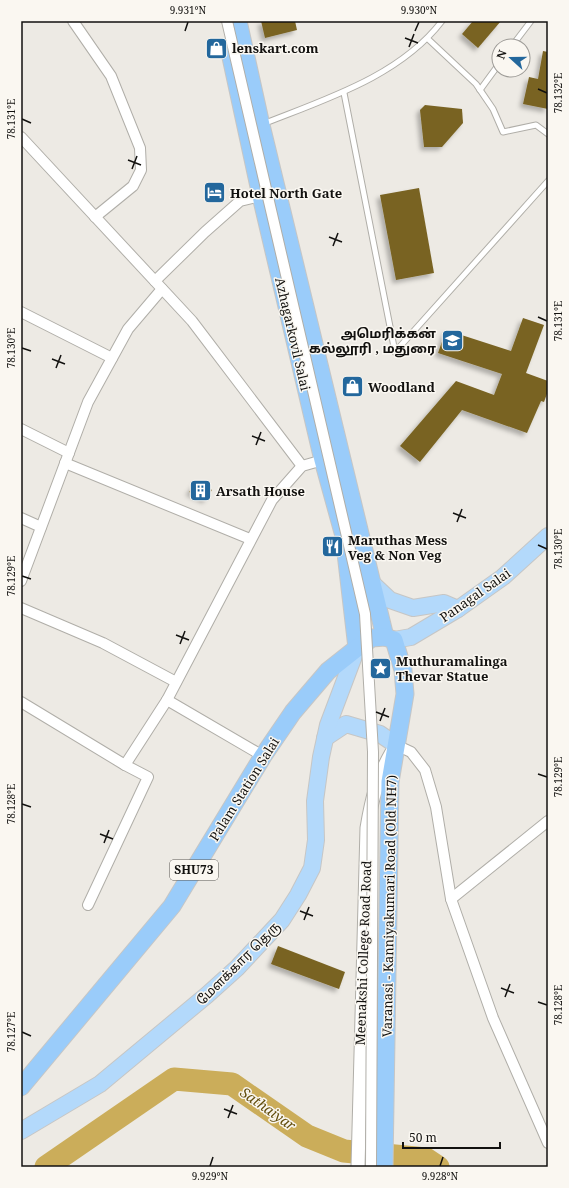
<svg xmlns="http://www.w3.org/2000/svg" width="569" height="1188" viewBox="0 0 569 1188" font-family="'Noto Serif','Noto Sans Tamil',serif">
  <defs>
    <filter id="shadow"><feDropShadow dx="-3.5" dy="3.5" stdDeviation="2" flood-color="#0004"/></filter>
  </defs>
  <rect width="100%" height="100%" fill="#edeae4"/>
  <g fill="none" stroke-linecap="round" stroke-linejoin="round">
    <polyline stroke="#cbad5a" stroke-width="23" points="46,1167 174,1079 232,1084 307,1136 344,1151 426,1159 438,1167"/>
  </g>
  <g fill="#796323" filter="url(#shadow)">
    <polygon points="261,21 295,21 297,30 265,38"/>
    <polygon points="473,21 501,21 478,48 462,34"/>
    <polygon points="543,51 548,52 548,109 523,104 529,77 538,79"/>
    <polygon points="425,105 462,109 463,123 442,147 424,147 420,110"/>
    <polygon points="419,188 434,273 396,280 380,195"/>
    <polygon points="523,318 544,325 526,373 548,381 548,391 544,402 541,401 527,433 462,410 420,462 400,446 456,381 494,395 502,374 438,353 446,330 511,351"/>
    <polygon points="197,481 212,490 206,500 189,492"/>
    <polygon points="278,946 345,972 339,989 271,964"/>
  </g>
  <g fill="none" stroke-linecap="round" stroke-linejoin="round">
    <defs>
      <g id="service">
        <polyline points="428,39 476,84 493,109 503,132 536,125 548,134"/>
        <polyline points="512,46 531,21"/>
        <polyline points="480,90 499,64"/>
        <polyline points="344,93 395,352 548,181"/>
        <path d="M263,124C326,99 400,76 442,21"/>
      </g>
      <g id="minor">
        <polyline points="73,21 111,76 140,148 141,170 133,186 95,217"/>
        <polyline points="21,137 192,321 302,466"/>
        <polyline points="155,281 205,232 240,201 261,196"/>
        <polyline points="21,312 112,358"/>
        <polyline points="21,429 69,453"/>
        <polyline points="65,463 250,539"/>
        <polyline points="21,518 41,527"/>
        <polyline points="21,581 88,402 128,329 162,289"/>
        <polyline points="21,608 103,643 176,682"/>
        <polyline points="167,700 263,756"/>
        <polyline points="21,702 125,765"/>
        <polyline points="396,745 411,752 425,770 436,807 451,899 493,1018 548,1143"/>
        <polyline points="451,899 548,821"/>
        <polyline points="88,905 148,777 125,765 167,700 272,500 302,466 323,460"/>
      </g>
      <path id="tertiary" d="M358,1167L367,828C372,798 377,778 392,752"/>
      <g id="primary">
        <polyline points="373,584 390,600 413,608 444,603 458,609"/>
        <polyline points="394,640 411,637 458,609 503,577 548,536"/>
        <polyline points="325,738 346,724 380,734 396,745"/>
        <polyline points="21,1131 100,1084 207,995 237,968 282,920 298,895 312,868 316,840 315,801 321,757 328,725 357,648"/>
      </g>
      <g id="trunk">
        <polyline points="238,21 261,125 385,637"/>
        <polyline points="229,48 261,196 323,460 344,536 357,648"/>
        <polyline points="21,1087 172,906 263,756 293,712 328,671 357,648 372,638 385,637 394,640 403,670 405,694 390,782 384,1167"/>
      </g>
    </defs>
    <use href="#service" stroke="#b0aea8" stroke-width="7"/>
    <use href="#minor" stroke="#b0aea8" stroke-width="12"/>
    <use href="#tertiary" stroke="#b0aea8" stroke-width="15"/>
    <use href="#primary" stroke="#c6c6c5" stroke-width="18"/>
    <use href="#trunk" stroke="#c6c6c5" stroke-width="19"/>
    <use href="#service" stroke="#fff" stroke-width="5"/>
    <use href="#minor" stroke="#fff" stroke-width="10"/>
    <use href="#tertiary" stroke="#fff" stroke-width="13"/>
    <use href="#primary" stroke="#b3d9fb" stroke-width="16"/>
    <use href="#trunk" stroke="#9accfa" stroke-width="17"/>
    <defs>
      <polyline id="minor-bridge" points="227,21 365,614 373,752 371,1167"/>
    </defs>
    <use href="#minor-bridge" stroke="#b0aea8" stroke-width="12" stroke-linecap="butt"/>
    <use href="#minor-bridge" stroke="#fff" stroke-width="10"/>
  </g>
  <path fill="none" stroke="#12110f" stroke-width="1.5" d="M185,31L188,22M415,31L419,22M405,38L418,43M409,47L414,34M538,89L547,93M22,119L31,123M128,160L141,165M132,169L137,156M329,237L342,242M333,246L338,233M538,317L547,321M22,348L31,351M52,359L65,364M56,368L61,355M252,436L265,441M256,445L261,432M453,513L466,518M457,522L462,509M538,545L547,549M22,576L31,579M176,635L189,640M180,644L185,631M376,712L389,717M380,721L385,708M538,774L547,777M22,804L31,807M100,834L113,839M104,843L109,830M300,911L313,916M304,920L309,907M501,988L514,993M505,997L510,984M538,1002L547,1005M22,1032L31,1036M224,1109L237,1114M228,1118L233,1105M210,1166L213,1157M440,1166L443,1157"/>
  <defs>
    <symbol id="shop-square" viewBox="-11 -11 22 22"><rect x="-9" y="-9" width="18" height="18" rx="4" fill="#23679c" stroke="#faf7f1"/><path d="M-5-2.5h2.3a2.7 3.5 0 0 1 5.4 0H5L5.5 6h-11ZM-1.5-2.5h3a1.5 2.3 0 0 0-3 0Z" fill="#fff"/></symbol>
    <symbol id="hotel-square" viewBox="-11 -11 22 22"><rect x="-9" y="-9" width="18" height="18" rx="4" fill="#23679c" stroke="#faf7f1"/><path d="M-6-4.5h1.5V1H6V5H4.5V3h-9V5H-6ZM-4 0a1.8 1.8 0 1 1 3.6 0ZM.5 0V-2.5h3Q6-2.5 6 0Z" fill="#fff"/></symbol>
    <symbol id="university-square" viewBox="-11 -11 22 22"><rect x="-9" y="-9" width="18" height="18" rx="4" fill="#23679c" stroke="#faf7f1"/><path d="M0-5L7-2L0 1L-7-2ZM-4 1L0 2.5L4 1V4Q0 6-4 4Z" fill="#fff"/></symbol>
    <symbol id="building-square" viewBox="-11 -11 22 22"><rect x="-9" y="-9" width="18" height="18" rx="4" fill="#23679c" stroke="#faf7f1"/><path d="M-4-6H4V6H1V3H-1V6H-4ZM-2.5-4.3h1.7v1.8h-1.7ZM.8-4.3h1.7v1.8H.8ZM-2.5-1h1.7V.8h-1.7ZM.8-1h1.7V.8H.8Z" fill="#fff"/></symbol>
    <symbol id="restaurant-square" viewBox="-11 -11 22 22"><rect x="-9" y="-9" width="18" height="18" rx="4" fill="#23679c" stroke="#faf7f1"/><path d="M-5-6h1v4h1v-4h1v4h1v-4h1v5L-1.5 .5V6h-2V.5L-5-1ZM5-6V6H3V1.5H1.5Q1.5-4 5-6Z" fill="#fff"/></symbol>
    <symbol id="sight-square" viewBox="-11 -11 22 22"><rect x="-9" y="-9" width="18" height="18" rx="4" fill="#23679c" stroke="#faf7f1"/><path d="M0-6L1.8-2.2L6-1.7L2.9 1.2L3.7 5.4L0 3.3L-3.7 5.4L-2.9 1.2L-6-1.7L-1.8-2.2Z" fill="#fff"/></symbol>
  </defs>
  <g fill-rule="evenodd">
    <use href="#shop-square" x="204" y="36" width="25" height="25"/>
    <use href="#hotel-square" x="202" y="180" width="25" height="25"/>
    <use href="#university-square" x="440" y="328" width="25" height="25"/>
    <use href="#shop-square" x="340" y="374" width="25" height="25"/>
    <use href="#building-square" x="188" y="478" width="25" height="25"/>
    <use href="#restaurant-square" x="320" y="534" width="25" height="25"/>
    <use href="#sight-square" x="368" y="656" width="25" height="25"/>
  </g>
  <g text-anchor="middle" stroke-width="3" stroke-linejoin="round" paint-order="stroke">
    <rect fill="#faf7f1" stroke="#585653" stroke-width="1" x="170" y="860" width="48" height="20" rx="3"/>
    <g font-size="12" font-weight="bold" fill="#12110f">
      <text x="194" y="874">SHU73</text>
    </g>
    <g font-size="13" font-weight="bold" fill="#12110f" stroke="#faf7f1" text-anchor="start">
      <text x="232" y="53">lenskart.com</text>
      <text x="230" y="198">Hotel North Gate</text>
      <text x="436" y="338" text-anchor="end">அமெரிக்கன்<tspan x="436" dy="15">கல்லூரி , மதுரை</tspan></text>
      <text x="368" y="392">Woodland</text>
      <text x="216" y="496">Arsath House</text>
      <text x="348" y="545">Maruthas Mess<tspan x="348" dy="15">Veg &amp; Non Veg</tspan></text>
      <text x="396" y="666">Muthuramalinga<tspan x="396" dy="15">Thevar Statue</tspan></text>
    </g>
    <g font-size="13" fill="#12110f" stroke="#faf7f1">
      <text transform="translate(293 334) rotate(77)" y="5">Azhagarkovil Salai</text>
      <text transform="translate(475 595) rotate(-35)" y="5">Panagal Salai</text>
      <text transform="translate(244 789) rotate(-58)" y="5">Palam Station Salai</text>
      <text transform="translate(389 906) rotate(-89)" y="5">Varanasi - Kanniyakumari Road (Old NH7)</text>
      <text transform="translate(363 953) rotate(-88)" y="5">Meenakshi College Road Road</text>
      <text transform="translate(238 963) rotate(-45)" y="5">மேளக்கார தெரு</text>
    </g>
    <g font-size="14" font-style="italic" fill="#644f0e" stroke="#faf7f1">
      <text transform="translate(268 1109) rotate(35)" y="5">Sathaiyar</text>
    </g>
  </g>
  <rect width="569" height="1188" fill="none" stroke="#faf7f1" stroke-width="44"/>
  <g transform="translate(511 58) rotate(291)"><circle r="19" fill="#faf7f1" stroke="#9d9b97"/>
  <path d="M0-3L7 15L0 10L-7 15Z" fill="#23679c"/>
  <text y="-6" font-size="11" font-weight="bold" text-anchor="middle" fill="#12110f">N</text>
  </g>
  <path d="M403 1142v6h97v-6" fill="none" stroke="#12110f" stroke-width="2"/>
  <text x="409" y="1142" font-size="12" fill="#12110f" stroke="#faf7f1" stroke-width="3" paint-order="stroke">50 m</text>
  <rect x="22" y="22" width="525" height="1144" fill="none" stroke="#12110f" stroke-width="1.5"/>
  <g font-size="10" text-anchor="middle" fill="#12110f">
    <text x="188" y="14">9.931°N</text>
    <text x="419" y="14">9.930°N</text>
    <text transform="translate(558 93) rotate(-90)" y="4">78.132°E</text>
    <text transform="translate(11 119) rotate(-90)" y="4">78.131°E</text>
    <text transform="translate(558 321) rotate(-90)" y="4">78.131°E</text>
    <text transform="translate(11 348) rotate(-90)" y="4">78.130°E</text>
    <text transform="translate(558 549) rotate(-90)" y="4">78.130°E</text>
    <text transform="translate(11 576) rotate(-90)" y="4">78.129°E</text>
    <text transform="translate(558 777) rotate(-90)" y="4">78.129°E</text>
    <text transform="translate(11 804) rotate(-90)" y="4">78.128°E</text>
    <text transform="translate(558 1005) rotate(-90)" y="4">78.128°E</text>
    <text transform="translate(11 1032) rotate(-90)" y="4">78.127°E</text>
    <text x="210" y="1180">9.929°N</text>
    <text x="440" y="1180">9.928°N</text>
  </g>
</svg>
